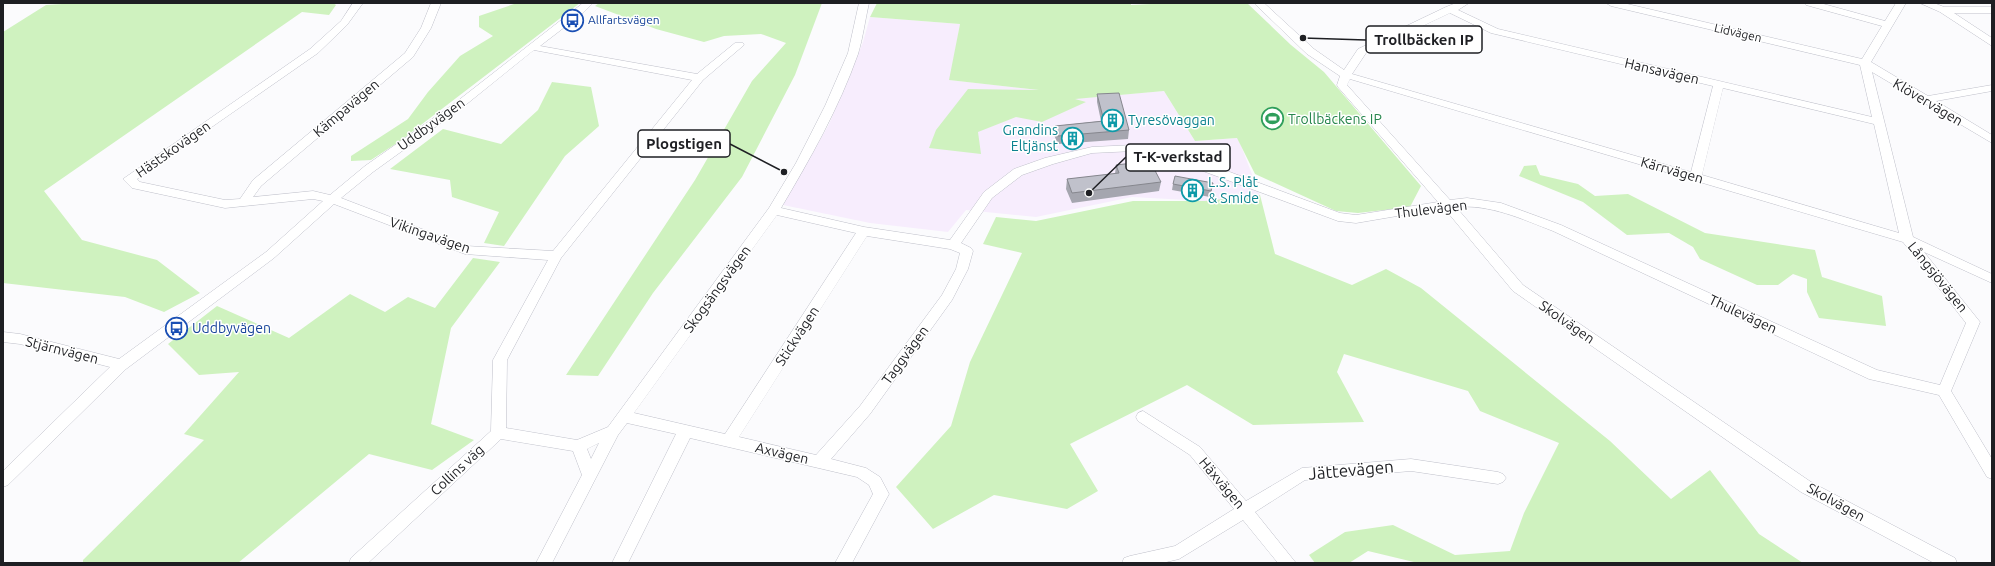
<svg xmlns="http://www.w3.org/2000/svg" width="1995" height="566" viewBox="0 0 1995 566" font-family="Ubuntu,sans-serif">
  <rect width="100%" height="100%" fill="#fbfbfd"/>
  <polygon fill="#f7edfd" points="870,17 960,24 950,80 1048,91 1068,99 1164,91 1195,141 1238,138 1260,195 1205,201 1132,197 1036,217 966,210 948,232 870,223 783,205 829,124 863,42"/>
  <g fill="#cff2bf">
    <polygon points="78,3 333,3 336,5 329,15 302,12 44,191 82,240 157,260 200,293 164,312 125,297 3,283 3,32 46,5"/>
    <polygon points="517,3 580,3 400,141 371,160 351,161 351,156 408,119 428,92 460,56 493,36 479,27 479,16"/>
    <polygon points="599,3 822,3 795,75 742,177 653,293 598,376 566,375 695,180 752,81 786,43 761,34 724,36 704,42 656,29 595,6"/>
    <polygon points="877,3 1131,3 1131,5 1170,3 1247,3 1291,45 1324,72 1421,186 1410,207 1358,213 1336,211 1255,174 1237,138 1195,141 1164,91 1075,99 1086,102 1042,122 1016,117 978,132 981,154 929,148 936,130 968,89 1039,90 949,80 960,24 870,17"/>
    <polygon points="552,82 591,87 599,126 565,156 504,246 484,243 499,212 452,197 450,180 390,169 443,129 501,144 538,110"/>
    <polygon points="1536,165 1540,175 1578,184 1595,196 1628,194 1705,233 1815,250 1822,277 1882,296 1886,326 1819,318 1807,292 1807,279 1793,274 1778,285 1757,285 1700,259 1693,247 1669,233 1627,235 1583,202 1519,176 1524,166"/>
    <polygon points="1260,195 1275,254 1352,285 1386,269 1421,288 1610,441 1671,499 1710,470 1759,534 1803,563 1418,563 1368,551 1349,563 1315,563 1309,555 1345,532 1393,525 1455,555 1510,551 1524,513 1559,443 1480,411 1468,391 1344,354 1337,372 1364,422 1253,425 1187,385 1070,444 1098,491 1067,509 994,495 933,529 896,487 951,426 970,362 1022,253 983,244 996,217 1036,221 1133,201 1205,201"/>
    <polygon points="473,258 500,262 451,328 431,424 474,440 432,470 369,454 238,563 83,563 83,560 204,440 184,434 239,372 199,375 168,344 217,306 289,338 350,294 385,312 408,297 435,308"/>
  </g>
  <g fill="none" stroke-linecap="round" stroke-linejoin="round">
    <defs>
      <g id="street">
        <path d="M353,3H363L347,25L318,53L137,179L140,182L225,200L240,199L253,180L405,53L421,28L431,3H441L431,28L413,57L261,186L253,197L313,191L330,195L365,166L455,103L583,3H593L583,13L540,46L697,74L735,43H743L744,45L703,80L561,258L507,360L506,428L577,440L608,427L769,208L796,163L825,106L848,53L859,3H869C865,20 863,38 858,54C839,108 810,159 781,208L864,227L950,240L984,192L1014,169L1045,158L1092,147L1134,145L1192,158L1340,213L1356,215L1438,202L1338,87L1337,85L1340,76L1307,54L1254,3H1264L1314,49L1344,70L1358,49L1446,7L1456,3H1469L1458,10L1498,29L1872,117L1860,65L1611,6L1606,3H1623L1862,59L1882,26L1806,5L1804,3H1820L1885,21L1896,3H1906L1871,62L1928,96L1992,85V91L1936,101L1992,135V143L1872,72L1913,237L1992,274V283L1924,252L1980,322L1951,391L1992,459V479L1987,477L1939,395L1869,379L1553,231C1522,219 1490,204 1456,207L1523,285L1811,482L1955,558L1957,563H1934L1801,492L1513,291L1444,208L1356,223L1338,221L1184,164L1134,151L1092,153L1053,164L1022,175L992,198L961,243L971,248L973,251L968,269L952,300L870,414L831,459L866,468L880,477L889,494L852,563H835L873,494L869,485L857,477L690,438L628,563H612L676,434L627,423L618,435L552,563H536L582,475L573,451L501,439L368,563H349L351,558L491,431L493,360L548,260L465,254L334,204L274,258L126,369L8,485L3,487V471L110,367L20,344L3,342V332L20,334L119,359L266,252L323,201L313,199L225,208L132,188L123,179L310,49L341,21ZM1450,13L1491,33L1713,86L1691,172L1352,74L1366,53ZM534,50L692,80L553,251L466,246L341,198L373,172L463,107ZM1350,79L1903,242L1966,323L1940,385L1877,370L1561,225L1501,203L1467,198L1450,200L1347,85ZM1723,88L1874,124L1899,233L1702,175ZM777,215L856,233L725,434L634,413ZM867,236L950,249L960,253L956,269L942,295L860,406L816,455L739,437ZM599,443L591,459L587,449Z"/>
        <polygon points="1920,3 1934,3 1944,7 1992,7 1992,13 1954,13 1992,38 1992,46 1940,12"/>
        <polygon points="1143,411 1200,447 1246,501 1302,468 1411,459 1498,472 1503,474 1506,478 1503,482 1498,484 1411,471 1305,480 1255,512 1296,563 1278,563 1243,520 1179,559 1162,563 1122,563 1124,558 1130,556 1175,546 1234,509 1190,455 1138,421 1136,417 1138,413"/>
      </g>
    </defs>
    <use href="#street" stroke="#bfc0ca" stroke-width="1"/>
    <use href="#street" fill="#fff" fill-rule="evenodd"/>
  </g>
  <g fill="#a5a6af">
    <polygon points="1097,94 1129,130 1128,139 1058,144 1054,135 1055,126 1101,121 1097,102"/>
    <polygon points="1116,165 1161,182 1159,191 1072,203 1066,189 1067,179 1115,174"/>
    <polygon points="1173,184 1212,189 1210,197 1172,190"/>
  </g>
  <g fill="#c0c1cb" stroke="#86878e">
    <polygon points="1119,93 1129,130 1058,136 1055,126 1104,121 1097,94"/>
    <polygon points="1150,161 1161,182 1072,193 1067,179 1119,173 1116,165"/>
    <polygon points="1175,176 1213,183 1211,191 1173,184"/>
  </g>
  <defs>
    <symbol id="bus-ring" viewBox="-11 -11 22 22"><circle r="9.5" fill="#fff" stroke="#1a4fb4" stroke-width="1.5"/><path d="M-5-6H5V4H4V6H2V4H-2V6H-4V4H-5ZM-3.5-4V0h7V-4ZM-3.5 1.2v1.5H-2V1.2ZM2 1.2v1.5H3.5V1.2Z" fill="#1a4fb4"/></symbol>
    <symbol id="stadium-ring" viewBox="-11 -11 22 22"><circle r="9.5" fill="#fff" stroke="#2e9e5b" stroke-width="1.5"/><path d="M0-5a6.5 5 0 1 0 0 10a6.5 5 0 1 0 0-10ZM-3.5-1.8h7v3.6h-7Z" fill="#2e9e5b"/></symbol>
    <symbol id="building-ring" viewBox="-11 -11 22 22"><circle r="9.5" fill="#fff" stroke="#0f9aa8" stroke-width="1.5"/><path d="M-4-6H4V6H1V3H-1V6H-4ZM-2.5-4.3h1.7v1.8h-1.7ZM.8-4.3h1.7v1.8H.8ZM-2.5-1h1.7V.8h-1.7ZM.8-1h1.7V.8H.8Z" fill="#0f9aa8"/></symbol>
  </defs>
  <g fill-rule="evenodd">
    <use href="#bus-ring" x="560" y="8" width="25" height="25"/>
    <use href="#stadium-ring" x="1260" y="106" width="25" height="25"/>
    <use href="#building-ring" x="1100" y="108" width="25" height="25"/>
    <use href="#building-ring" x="1060" y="126" width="25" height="25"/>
    <use href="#building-ring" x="1180" y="178" width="25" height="25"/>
    <use href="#bus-ring" x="164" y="316" width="25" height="25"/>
  </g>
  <g text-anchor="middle" stroke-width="3" stroke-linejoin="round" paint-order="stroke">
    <g font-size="12" fill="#164399" stroke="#fff" text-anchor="start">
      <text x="588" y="24">Allfartsvägen</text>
    </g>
    <g font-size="12" fill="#1e1f23" stroke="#fff">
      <text transform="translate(1738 33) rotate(13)" y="4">Lidvägen</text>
    </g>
    <g font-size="14" fill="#1e1f23" stroke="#fff">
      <text transform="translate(1662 71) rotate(13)" y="5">Hansavägen</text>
      <text transform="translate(1928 102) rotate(31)" y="5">Klövervägen</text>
      <text transform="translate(346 108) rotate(-40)" y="5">Kämpavägen</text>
      <text transform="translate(431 124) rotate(-36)" y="5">Uddbyvägen</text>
      <text transform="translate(173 149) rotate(-35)" y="5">Hästskovägen</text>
      <text transform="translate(1672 170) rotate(16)" y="5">Kärrvägen</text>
      <text transform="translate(1431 209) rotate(-7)" y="5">Thulevägen</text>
      <text transform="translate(430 235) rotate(19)" y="5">Vikingavägen</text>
      <text transform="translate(1938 277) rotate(51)" y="5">Långsjövägen</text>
      <text transform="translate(717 289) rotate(-54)" y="5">Skogsängsvägen</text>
      <text transform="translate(1743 314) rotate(25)" y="5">Thulevägen</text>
      <text transform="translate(1567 322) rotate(35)" y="5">Skolvägen</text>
      <text transform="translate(797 336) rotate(-57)" y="5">Stickvägen</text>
      <text transform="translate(62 350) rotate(14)" y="5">Stjärnvägen</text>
      <text transform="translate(905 355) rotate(-54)" y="5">Taggvägen</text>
      <text transform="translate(782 453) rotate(13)" y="5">Axvägen</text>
      <text transform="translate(457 470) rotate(-43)" y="5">Collins väg</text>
      <text transform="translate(1222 483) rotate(50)" y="5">Häxvägen</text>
      <text transform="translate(1836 502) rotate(29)" y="5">Skolvägen</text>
    </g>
    <g font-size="14" fill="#27864d" stroke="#fff" text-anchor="start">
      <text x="1288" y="124">Trollbäckens IP</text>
    </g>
    <g font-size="14" fill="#0d838f" stroke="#fff" text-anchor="start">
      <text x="1128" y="125">Tyresövaggan</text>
      <text x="1058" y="135" text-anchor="end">Grandins<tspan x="1058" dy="16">Eltjänst</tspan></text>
      <text x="1208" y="187">L.S. Plåt<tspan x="1208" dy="16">&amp; Smide</tspan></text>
    </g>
    <g font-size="14" fill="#164399" stroke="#fff" text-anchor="start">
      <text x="192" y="333">Uddbyvägen</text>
    </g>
    <g font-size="17" fill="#1e1f23" stroke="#fff">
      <text transform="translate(1351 470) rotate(-5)" y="6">Jättevägen</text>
    </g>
  </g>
  <path fill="none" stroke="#1e1f23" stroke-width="1.5" d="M1303 38L1366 40M784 172L730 144M1089 193L1126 157"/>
  <g fill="#1e1f23" stroke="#fff" stroke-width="1.5">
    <circle cx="1303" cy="38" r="4"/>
    <circle cx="784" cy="172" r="4"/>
    <circle cx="1089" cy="193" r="4"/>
  </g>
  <g fill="#fff" stroke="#1e1f23" stroke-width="1.5">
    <rect x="1366" y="26" width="116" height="27" rx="4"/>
    <rect x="638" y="130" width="92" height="27" rx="4"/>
    <rect x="1126" y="144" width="104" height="27" rx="4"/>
  </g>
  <g font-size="15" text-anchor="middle" font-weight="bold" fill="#1e1f23">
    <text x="1424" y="45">Trollbäcken IP</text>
    <text x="684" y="149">Plogstigen</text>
    <text x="1178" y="162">T-K-verkstad</text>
  </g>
  <rect width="1995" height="566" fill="none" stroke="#1e1f23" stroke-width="8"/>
</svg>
